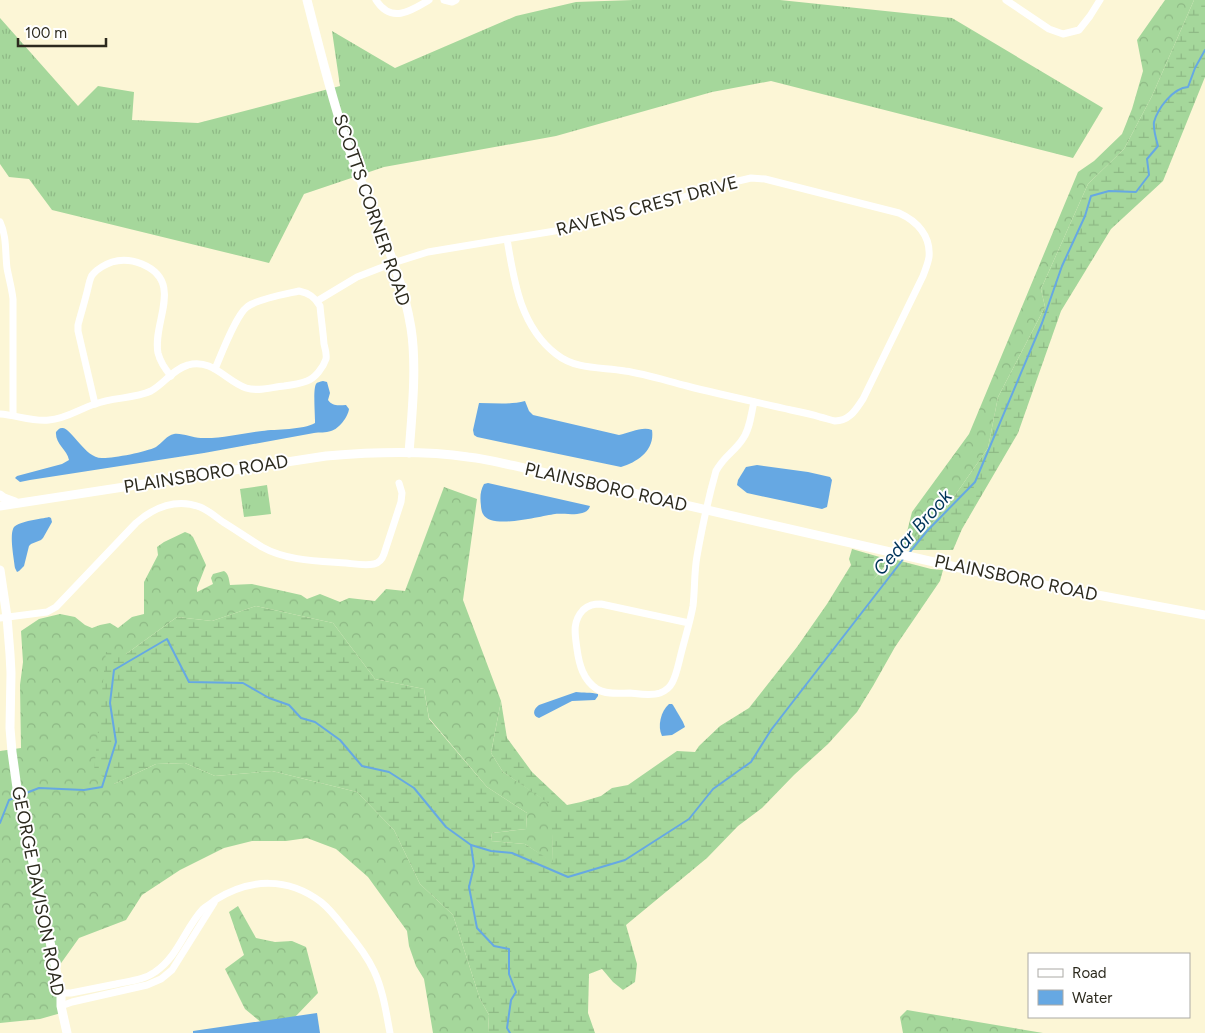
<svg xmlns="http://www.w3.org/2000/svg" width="1205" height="1033" viewBox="0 0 1205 1033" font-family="Figtree,sans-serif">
  <defs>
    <pattern id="grass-tufts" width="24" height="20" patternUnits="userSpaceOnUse" patternTransform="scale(1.25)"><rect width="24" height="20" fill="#a5d79b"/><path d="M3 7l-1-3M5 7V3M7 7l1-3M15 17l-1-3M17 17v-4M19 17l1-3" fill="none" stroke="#8eb985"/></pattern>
    <pattern id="forest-crowns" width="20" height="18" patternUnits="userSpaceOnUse" patternTransform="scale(1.25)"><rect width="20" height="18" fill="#a5d79b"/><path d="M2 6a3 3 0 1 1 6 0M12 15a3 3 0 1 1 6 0" fill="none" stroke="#8eb985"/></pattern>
    <pattern id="wetland-marsh" width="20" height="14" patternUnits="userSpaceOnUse" patternTransform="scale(1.25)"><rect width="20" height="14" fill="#a5d79b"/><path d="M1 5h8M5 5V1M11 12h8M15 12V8" fill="none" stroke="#8eb985"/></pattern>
  </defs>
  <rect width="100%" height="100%" fill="#fcf6d6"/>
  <g fill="url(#grass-tufts)">
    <polygon points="633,0 780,0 952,18 1103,108 1073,158 771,81 712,92 556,136 384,167 304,194 269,263 52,210 29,179 9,177 0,164 0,18 78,106 98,86 134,92 132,120 198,123 340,86 332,31 395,68 516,16 576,2"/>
    <polygon points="267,485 271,514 244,517 240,489"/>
  </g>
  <g fill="url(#forest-crowns)">
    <polygon points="1165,0 1194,0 1152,96 1124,149 1088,184 1041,289 1045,307 998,397 988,448 942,514 903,548 912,512 969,434 1078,172 1094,161 1122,134 1132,109 1143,71 1137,40"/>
    <path d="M444,487L477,499L463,600L501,701L491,753L503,772L552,805L553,863L525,844L491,841L492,833L526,829L527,813L487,787L429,718L424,689L375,679L333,623L256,606L212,621L177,617L126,654L114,784L156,764L185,763L215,776L272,771L357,792L394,830L420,884L453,915L480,999L489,1015L488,1033H433L424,979L416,966L409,946L407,931L368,877L336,849L307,838L286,841H252L224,848L180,870L142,895L126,920L79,938L59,966L61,1013L40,1019L0,1023V751L21,748L20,685L23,662L21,631L39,619L60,614L75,617L85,625L92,628L100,625L110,623L118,628L132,617L144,614V582L158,555L157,547L164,542L185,532L190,534L193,537L206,565L197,588V592L213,584L211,578L213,574L224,571C229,574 229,580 230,585L252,584L301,595L307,599L320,594L340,602L349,598L375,601L386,589L405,591Z"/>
    <polygon points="238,906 256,938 275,942 292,941 306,947 318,993 295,1017 262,1023 245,1009 225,969 244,955 229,912"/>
    <polygon points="907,1010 1043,1033 903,1033 900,1017"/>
  </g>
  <g fill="url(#wetland-marsh)">
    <polygon points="1194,0 1205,0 1205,77 1163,181 1111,229 1061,311 1018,433 962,529 953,550 913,550 903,548 942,514 988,448 998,397 1045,307 1041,289 1088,184 1124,149 1152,96"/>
    <polygon points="852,549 890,560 873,580 893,559 931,569 943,570 940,581 895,647 873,686 857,712 828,744 794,775 762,808 738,826 707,858 626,925 637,964 635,982 623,990 613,982 602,969 589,974 588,1013 595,1033 488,1033 489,1015 480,999 453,915 420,884 394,830 357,792 272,771 215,776 185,763 156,764 114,784 94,771 106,652 126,654 177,617 212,621 256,606 333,623 375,679 424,689 429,719 487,787 527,813 526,829 492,833 491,841 525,844 553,862 551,805 503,772 491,753 501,701 507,738 532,772 567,805 581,802 601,796 612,788 628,785 677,751 695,752 699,746 720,726 749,708 797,647 827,604 851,565 849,559"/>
  </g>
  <g fill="#66a8e3">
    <path d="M323,381L327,382L330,393L328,400C333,407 339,405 346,405L349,409C348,417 339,429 331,431C326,433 319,432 314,433L204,453L30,480L20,482L15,478L17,476L62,464L69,460C67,449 55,444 56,432C58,430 59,428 62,428C71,427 86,460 103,458C115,458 146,452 156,447C162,443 167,435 174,434C183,433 192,438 201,438C221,439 242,433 262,431C276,429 303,430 315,423V420C315,413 313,389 316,384C317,382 320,382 323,381Z"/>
    <path d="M525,401L529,411L533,415L619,435C630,433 642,426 652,430C655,450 638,462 621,467L477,437L474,435L473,430L479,403C494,403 510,405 525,401Z"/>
    <polygon points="757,465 808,472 830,477 832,480 827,507 822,509 747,493 737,485 738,480 746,467"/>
    <path d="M488,483L590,506C587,518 565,513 555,514C540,516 491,530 483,514C482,513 481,508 481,506C480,498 480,491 484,484Z"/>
    <path d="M49,517L51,518L52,522L43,538L41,540L31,544L29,546L24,566L19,571L17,572L15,568C14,559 9,534 14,527C20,521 41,519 49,517Z"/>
    <path d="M576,692C583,693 591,692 598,694V696L595,700L572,701L539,718C532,716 533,709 539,705Z"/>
    <path d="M669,704H672L673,705L683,722L685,727L672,735L662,736C657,726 661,711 669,704Z"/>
    <polygon points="317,1013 320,1033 193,1033 193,1031"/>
  </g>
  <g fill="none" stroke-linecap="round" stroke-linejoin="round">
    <g stroke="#66a8e3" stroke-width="2">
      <path d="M909,553L927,531L975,482L1042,323L1062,266L1085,216L1091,196L1109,191L1136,192L1149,175L1147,159L1158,146C1156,139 1153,129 1154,122C1158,108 1173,88 1188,87L1195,68L1205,50"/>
      <polyline points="21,795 39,788 84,790 102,787 116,742 110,703 114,670 167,639 189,682 243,683 269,698 289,705 301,718 315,722 340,740 362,766 389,772 414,788 446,827 471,845 474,866 469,887 477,928 494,946 509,949 509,974 516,992 511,1000 507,1028 510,1033"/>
      <polyline points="0,823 9,800 17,797"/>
      <polyline points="471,845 491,851 512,853 568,877 625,860 689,819 713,789 751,762 771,730 904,558"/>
    </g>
    <g stroke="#fff" stroke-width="7">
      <path d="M376,0C391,24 411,11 429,0"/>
      <polyline points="444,0 452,2 456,0"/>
      <polyline points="1006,0 1049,29 1063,34 1079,30 1090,16 1100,0"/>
      <path d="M0,222C7,237 5,252 7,268C9,279 12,289 13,299V415"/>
      <path d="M317,301L357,277L393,263L428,252L585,226L734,182L751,178L765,179L899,213C917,221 931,236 929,257C928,264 925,270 923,276L863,399C856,409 850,421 835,421C830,420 825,418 820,417C811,414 801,412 791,410C756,402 722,395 687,386C667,381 646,374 625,371C601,367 576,370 556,354C520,326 514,281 507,239"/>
      <path d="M95,404L78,331V325C81,313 85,301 88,288C89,284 90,277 93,274C97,269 106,264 112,262C122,259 132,260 142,264C185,282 152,322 158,353C160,361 165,369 171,376"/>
      <path d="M0,414C16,415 33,422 49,420C66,419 79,409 95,404C113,397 134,399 151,391C164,384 173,369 188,365C212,358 226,381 246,388C258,392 272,387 284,386C292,385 299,384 307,381C315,378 323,368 326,359C327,354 325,348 324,344C323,331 321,318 320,306C315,297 309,293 299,291C286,294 257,299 247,307C236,315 221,355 215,369"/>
      <path d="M0,618L47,612L56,607L136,523C154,507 177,498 200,507C208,510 216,517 223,522C236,530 249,539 262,547C287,561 318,561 346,563C355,564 365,566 374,564C379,563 382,560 384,554L401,502L402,493L399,483"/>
      <path d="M689,623L601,604C593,604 589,605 583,610C572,622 575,634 577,649C579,664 583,680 597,689C606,695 620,693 630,693C640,694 651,696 660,693C665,691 670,687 672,683C676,676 678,666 680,658C684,641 690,623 693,606C695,589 694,573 697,556C702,528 708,499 716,471C724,456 734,452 742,440C750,430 751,414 754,402"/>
      <path d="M61,993H71C86,990 101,987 116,984C129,981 144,980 155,972C178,957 185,928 203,909C207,906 212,903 215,900C250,878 288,877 321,902C331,910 339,921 346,930C357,943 367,956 374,971C383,990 386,1012 390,1033"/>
      <polyline points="61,1006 72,1002 147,985 161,979 172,970 214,903"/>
    </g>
    <g stroke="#fff" stroke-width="9">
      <path d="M307,0C320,50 332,101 349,149C370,209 401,266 411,328C417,366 412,414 409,453"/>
      <polyline points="0,495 4,498 15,502"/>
      <path d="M0,506L326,456C373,452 421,450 468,457C487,459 506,464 524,468L960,568L1044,585L1205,615"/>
      <polyline points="0,570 7,617 10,654 11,673 10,728 12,752 17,788 61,993 61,1006 67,1033"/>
    </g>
  </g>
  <g text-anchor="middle" stroke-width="4" stroke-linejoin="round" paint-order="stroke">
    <g font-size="18" fill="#2c2a1e" stroke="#fff">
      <text transform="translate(647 206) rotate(-15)" y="6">RAVENS CREST DRIVE</text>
      <text transform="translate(372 210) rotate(71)" y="6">SCOTTS CORNER ROAD</text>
      <text transform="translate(206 474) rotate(-9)" y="6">PLAINSBORO ROAD</text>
      <text transform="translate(606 487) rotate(13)" y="6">PLAINSBORO ROAD</text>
      <text transform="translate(1016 578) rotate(12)" y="6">PLAINSBORO ROAD</text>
      <text transform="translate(38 891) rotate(79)" y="6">GEORGE DAVISON ROAD</text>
    </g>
    <g font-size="19" font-style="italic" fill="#00345a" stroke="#fff">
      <text transform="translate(912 532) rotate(-48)" y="7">Cedar Brook</text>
    </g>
  </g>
  <rect x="1028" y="953" width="162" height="65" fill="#ffffff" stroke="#abaaa5"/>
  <rect x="1038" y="969" width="25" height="8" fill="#ffffff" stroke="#abaaa5"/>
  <text x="1072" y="978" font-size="15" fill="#2c2a1e">Road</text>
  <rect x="1038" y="990" width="25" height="15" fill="#66a8e3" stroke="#abaaa5"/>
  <text x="1072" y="1003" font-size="15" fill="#2c2a1e">Water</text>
  <path d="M18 38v8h88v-8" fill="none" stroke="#2c2a1e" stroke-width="2.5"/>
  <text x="25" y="38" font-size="15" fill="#2c2a1e" stroke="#ffffff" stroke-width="4" paint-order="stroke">100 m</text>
</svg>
